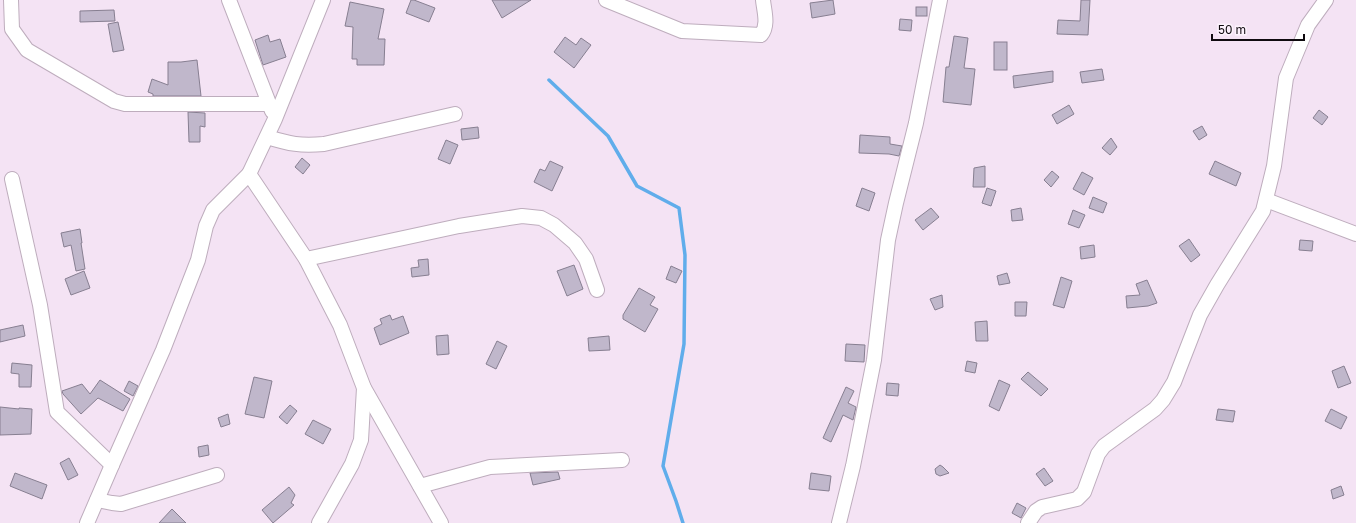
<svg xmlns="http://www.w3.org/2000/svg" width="1356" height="523" viewBox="0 0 1356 523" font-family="'Golos Text',sans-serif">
  <rect width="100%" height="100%" fill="#f4e3f4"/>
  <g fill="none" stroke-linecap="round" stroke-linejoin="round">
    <polyline stroke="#60adeb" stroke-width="3.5" points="549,80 608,136 637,186 679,208 685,255 684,344 663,466 676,501 683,523"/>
  </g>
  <g fill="#c0b7cb" stroke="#877f91">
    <polygon points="411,0 414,0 435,8 429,22 406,13"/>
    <polygon points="492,0 531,0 502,18"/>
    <polygon points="833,0 835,14 812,18 810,3"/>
    <polygon points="1081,0 1090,0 1088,35 1057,34 1058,20 1080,21"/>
    <polygon points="350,2 384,9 378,39 385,39 384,65 357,65 357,59 352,59 353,27 345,26"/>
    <rect x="916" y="7" width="11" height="9"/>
    <polygon points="114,10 115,21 80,22 80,11"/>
    <polygon points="900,19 912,20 911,31 899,30"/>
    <polygon points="118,22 124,50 113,52 108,24"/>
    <polygon points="268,35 270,42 280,39 286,57 263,65 255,40"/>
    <polygon points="954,36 968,38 964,68 975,69 971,105 943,102 946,67 949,67"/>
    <polygon points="565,37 576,45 581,38 591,45 574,68 554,52"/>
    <rect x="994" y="42" width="13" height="28"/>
    <polygon points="197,60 201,96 153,96 153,94 148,92 152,79 168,85 168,62 181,62"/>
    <polygon points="1102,69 1104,80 1082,83 1080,72"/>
    <polygon points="1053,71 1053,82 1014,88 1013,76"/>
    <polygon points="1069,105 1074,114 1057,124 1052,115"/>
    <polygon points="1319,110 1328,117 1322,125 1313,118"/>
    <polygon points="188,112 205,113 205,127 200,126 200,142 189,142"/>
    <polygon points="1202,126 1207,135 1199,140 1193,131"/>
    <polygon points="478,127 479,138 462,140 461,129"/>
    <polygon points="860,135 890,137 890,144 902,146 899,156 889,154 859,153"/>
    <polygon points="1111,138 1117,147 1110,155 1102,148"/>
    <polygon points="446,140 458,145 450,164 438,159"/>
    <polygon points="302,158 310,165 303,174 295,167"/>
    <polygon points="550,161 563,167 552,191 534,182 540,169 545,171"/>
    <polygon points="1215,161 1241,173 1236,186 1209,174"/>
    <polygon points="985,166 985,187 973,187 974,168"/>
    <polygon points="1052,171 1059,177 1051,187 1044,180"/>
    <polygon points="1082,172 1093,178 1084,195 1073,189"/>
    <polygon points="862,188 875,193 869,211 856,206"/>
    <polygon points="987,188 996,191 991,206 982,203"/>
    <polygon points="1093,197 1107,203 1103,213 1089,208"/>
    <polygon points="931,208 939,217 923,230 915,220"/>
    <polygon points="1021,208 1023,220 1012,221 1011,210"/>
    <polygon points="1073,210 1085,215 1079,228 1068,224"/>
    <polygon points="80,229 82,243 81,243 85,269 76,271 71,245 64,247 61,233"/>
    <polygon points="1189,239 1200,255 1191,262 1179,246"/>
    <polygon points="1300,240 1313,241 1312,251 1299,250"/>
    <polygon points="1094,245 1095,257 1081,259 1080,247"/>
    <polygon points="428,259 429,275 412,277 411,268 419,267 418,260"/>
    <polygon points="574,265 583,289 567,296 557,271"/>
    <polygon points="671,266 682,271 676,283 666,279"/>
    <polygon points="84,271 90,288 71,295 65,279"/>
    <polygon points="1007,273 1010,283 999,285 997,276"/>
    <polygon points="1061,277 1072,281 1064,308 1053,305"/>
    <polygon points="1147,280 1157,303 1148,306 1127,308 1126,296 1140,295 1136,284"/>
    <polygon points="639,288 655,297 650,305 658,309 645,332 623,319 623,315"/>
    <polygon points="942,295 943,307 935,310 930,299"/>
    <polygon points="1015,302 1027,302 1026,316 1015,316"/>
    <polygon points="390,315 392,320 403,316 409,333 380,345 374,328 382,324 380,319"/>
    <polygon points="987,321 988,341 976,341 975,322"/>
    <polygon points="23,325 25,336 0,342 0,330"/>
    <polygon points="448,335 449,354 437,355 436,336"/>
    <polygon points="609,336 610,350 589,351 588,338"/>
    <polygon points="497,341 507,346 496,369 486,364"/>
    <polygon points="846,344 865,345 864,362 845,361"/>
    <polygon points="967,361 977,363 975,373 965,371"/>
    <polygon points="12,363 32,365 31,387 19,387 19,374 11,373"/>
    <polygon points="1344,366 1351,383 1338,388 1332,371"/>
    <polygon points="1028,372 1048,389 1041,396 1021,379"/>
    <polygon points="254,377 272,381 264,418 245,414"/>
    <polygon points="100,380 130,399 123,411 98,398 81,414 63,394 62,391 82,384 90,394"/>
    <polygon points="999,380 1010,385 999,411 989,406"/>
    <polygon points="129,381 138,386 133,396 124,391"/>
    <polygon points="887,383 899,384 898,396 886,395"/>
    <polygon points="846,387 854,391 848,403 856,407 853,420 843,415 831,442 823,438"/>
    <polygon points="290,405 297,411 287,424 279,417"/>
    <polygon points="0,407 19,409 19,408 32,409 31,434 0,435"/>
    <polygon points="1218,409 1235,411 1233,422 1216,420"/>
    <polygon points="1331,409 1347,417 1341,429 1325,421"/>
    <polygon points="228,414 230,424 221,427 218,418"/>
    <polygon points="313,420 331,429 323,444 305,434"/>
    <polygon points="208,445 209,455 199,457 198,447"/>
    <polygon points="69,458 78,475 68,480 60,463"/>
    <polygon points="940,465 943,467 949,473 940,476 936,474 935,469"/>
    <polygon points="1044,468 1053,481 1045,486 1036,474"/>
    <polygon points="558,472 560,479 533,485 530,473"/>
    <polygon points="15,473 47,485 42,499 10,486"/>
    <polygon points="811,473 831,476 829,491 809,489"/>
    <polygon points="1341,486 1344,495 1333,499 1331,490"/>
    <polygon points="289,487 295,495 291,503 294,505 273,523 262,510"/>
    <polygon points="1017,503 1026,508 1021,518 1012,513"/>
    <polygon points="172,509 186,523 159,523"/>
  </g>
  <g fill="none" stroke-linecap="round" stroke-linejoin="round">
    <defs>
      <g id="minor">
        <polyline points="11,0 12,29 27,50 114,101 125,104 269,104"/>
        <polyline points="229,0 272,111"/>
        <polyline points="323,0 275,119 249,174 306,259 340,325 364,388 441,523"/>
        <path d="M606,0L682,31L761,35C769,25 764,11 763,0"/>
        <path d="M267,137C290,144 300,146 324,144L455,114"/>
        <polyline points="12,179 40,305 57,412 112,465"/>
        <polyline points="1266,200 1356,234"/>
        <polyline points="306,259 459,226 522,216 541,218 554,225 575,243 586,259 597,290"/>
        <polyline points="420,486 490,467 622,460"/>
        <polyline points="97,500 112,503 121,504 217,475"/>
        <polyline points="87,523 112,465 163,350 198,260 206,226 213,210 249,174"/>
        <polyline points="319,523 352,464 361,440 364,388"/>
        <polyline points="839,523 853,466 874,360 888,240 896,203 916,123 940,0"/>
        <polyline points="1028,523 1036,511 1042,507 1077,499 1084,492 1098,454 1104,446 1155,409 1163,400 1174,382 1200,315 1217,285 1263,211 1274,166 1286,78 1308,25 1326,0"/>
      </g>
    </defs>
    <use href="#minor" stroke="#beadbd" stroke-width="16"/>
    <use href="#minor" stroke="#fff" stroke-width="14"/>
  </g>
  <path d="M1212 34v6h92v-6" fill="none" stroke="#0f0a0f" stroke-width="2"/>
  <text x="1218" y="34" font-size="12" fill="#0f0a0f" stroke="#fdf3fd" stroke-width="3" paint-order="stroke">50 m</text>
</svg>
